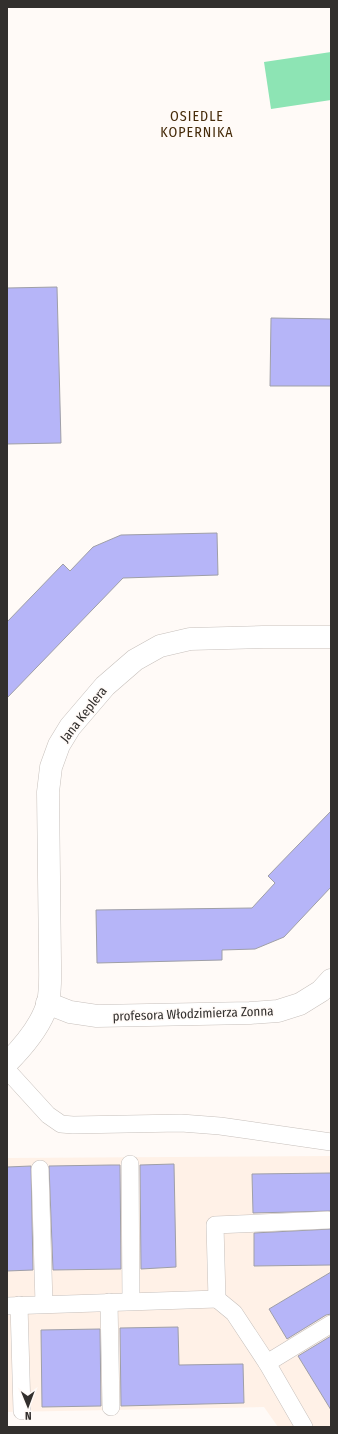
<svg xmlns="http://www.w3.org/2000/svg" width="338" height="1434" viewBox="0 0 338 1434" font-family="'Fira Sans Condensed',sans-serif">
  <rect width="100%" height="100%" fill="#fffaf7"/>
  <polygon fill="#fff1e7" points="331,1156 331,1427 278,1427 264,1407 7,1412 7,1158"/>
  <polygon fill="#8de4b4" points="331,52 331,100 271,109 264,62"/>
  <g fill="#b6b5f8" stroke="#9f9fa7">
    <polygon points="57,287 61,443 7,444 7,288"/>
    <polygon points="271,318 331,319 331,386 270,386"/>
    <polygon points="217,533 218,575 123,578 7,698 7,622 63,564 70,571 93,547 121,535"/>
    <polygon points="331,811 331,887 284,937 255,949 222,950 222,960 97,963 96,910 252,908 275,883 268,876"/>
    <polygon points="174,1164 176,1267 141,1269 140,1165"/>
    <polygon points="111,1165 120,1165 121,1269 53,1270 49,1166"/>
    <polygon points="31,1166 33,1270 7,1271 7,1167"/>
    <polygon points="331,1173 331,1211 253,1213 252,1174"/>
    <polygon points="331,1229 331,1265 254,1266 254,1233"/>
    <polygon points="331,1272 331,1314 326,1315 287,1339 269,1309"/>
    <polygon points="178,1327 179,1365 243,1364 244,1403 121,1406 120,1328"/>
    <polygon points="100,1329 101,1406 42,1407 41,1330"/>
    <polygon points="331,1336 331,1410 298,1356"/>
  </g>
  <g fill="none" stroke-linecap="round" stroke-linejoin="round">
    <defs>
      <g id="lane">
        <polyline points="7,1070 48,1115 61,1124 73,1125 181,1123 220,1126 331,1142"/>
        <polyline points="130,1164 131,1301"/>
        <polyline points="40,1169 44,1304"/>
        <polyline points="109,1302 111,1407"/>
        <polyline points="19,1305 22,1411"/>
        <polyline points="7,1306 217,1299"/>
        <polyline points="267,1363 331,1324"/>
        <polyline points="304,1427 267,1363 234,1313 217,1299 215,1225 328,1220"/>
      </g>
      <g id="street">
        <polyline points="47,1003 70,1012 97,1016 250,1013 278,1011 300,1004 321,991 331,980"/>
        <path d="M7,1063C24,1046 42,1025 48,1002C51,989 50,975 50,962L48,792L51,767L59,745L70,727L105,686L135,660L160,646L190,639L263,637H331"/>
      </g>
    </defs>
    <use href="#lane" stroke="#c7c0bc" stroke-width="18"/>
    <use href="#street" stroke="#c7c0bc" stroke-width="23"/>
    <use href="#lane" stroke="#fff" stroke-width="17"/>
    <use href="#street" stroke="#fff" stroke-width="22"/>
  </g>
  <g text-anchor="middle" stroke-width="3" stroke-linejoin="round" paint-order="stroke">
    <g font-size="13" fill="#322f2d" stroke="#fffaf7">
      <text transform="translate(83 714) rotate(-52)" y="5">Jana Keplera</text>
      <text transform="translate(193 1013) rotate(-2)" y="5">profesora Włodzimierza Zonna</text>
    </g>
    <g font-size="14" letter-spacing="1" fill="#462b0a" stroke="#fffaf7">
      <text x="197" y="121">OSIEDLE<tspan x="197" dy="16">KOPERNIKA</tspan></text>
    </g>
  </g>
  <rect width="338" height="1434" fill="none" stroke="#322f2d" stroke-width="16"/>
  <g transform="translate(28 1406) rotate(179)" stroke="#fffaf7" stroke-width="3" paint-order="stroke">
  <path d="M0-3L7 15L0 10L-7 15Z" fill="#322f2d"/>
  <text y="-6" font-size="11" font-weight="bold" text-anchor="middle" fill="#322f2d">N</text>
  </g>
</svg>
